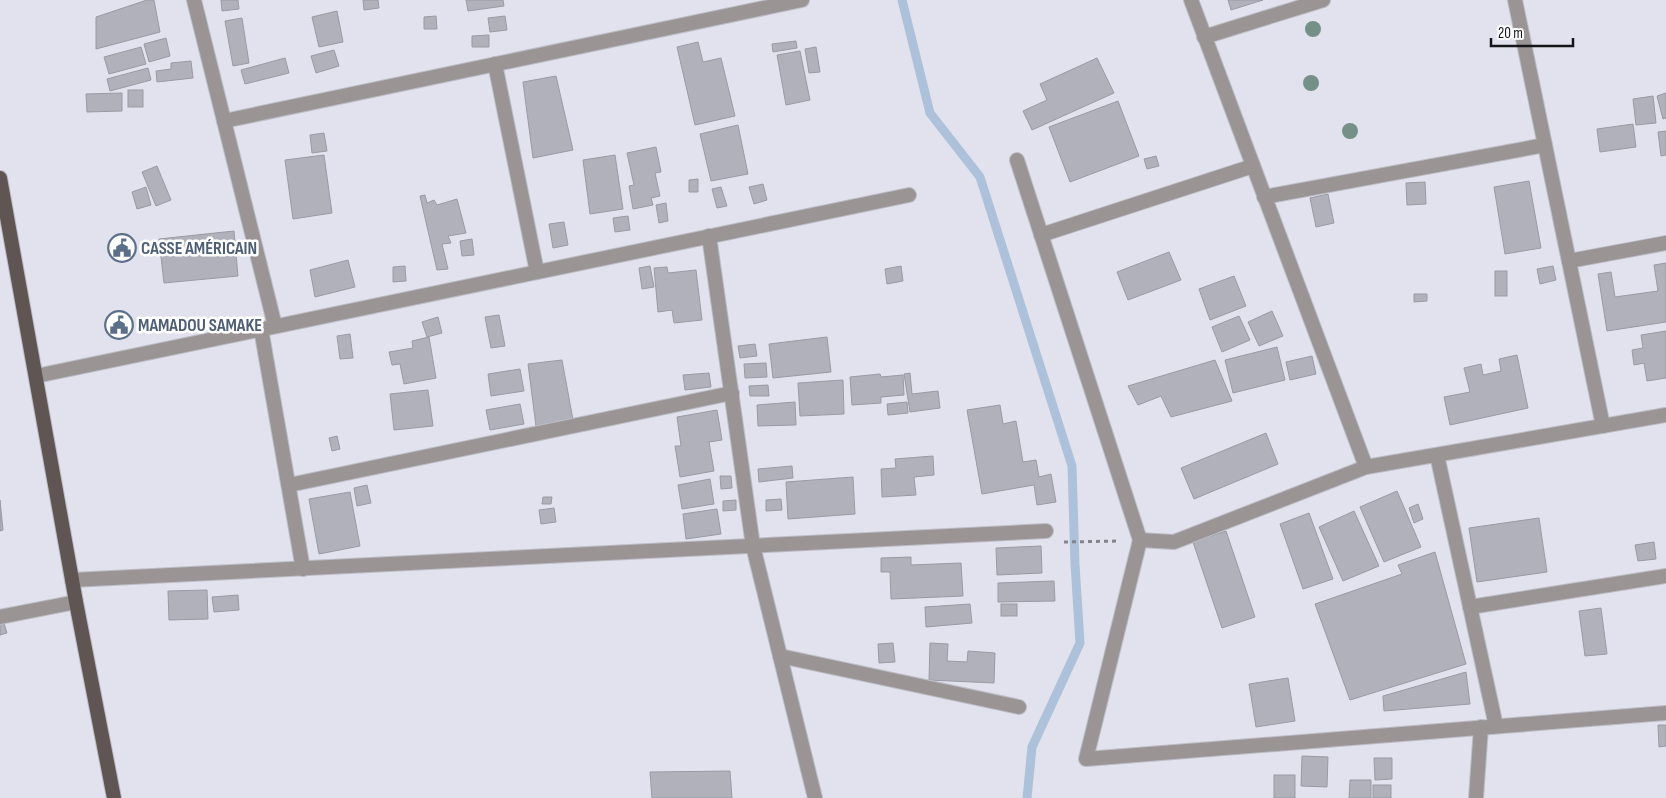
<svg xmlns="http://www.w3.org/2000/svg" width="1666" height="798" viewBox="0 0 1666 798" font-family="'Sofia Sans Condensed',sans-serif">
  <rect width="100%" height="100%" fill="#e1e2ed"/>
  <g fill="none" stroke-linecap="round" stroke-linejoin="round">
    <polyline stroke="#adc1da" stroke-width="9" points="902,0 930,113 980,177 1072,466 1075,564 1080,643 1032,747 1027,798"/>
  </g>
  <g fill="#b0b1bb" stroke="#999aa4">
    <polygon points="147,0 154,0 160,32 96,49 96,17"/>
    <polygon points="221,0 238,0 239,9 222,11"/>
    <polygon points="363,0 378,0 379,8 364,10"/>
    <polygon points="466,0 503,0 504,6 468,11"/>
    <polygon points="1228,0 1263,0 1231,10"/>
    <polygon points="337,11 343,42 319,47 312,17"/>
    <polygon points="436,16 437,29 424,29 424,17"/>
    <polygon points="505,16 507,30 490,32 488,18"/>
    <polygon points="242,18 249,63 233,66 225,21"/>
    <polygon points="489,35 489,47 472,47 472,36"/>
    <polygon points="166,38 170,56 149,62 144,44"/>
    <polygon points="796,41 797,48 773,52 772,44"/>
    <polygon points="698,42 703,62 721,58 735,116 695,125 677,47"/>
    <polygon points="141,47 146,64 109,74 104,57"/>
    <polygon points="816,47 820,72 809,73 805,49"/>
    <polygon points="334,50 339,66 316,73 311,56"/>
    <polygon points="800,51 810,100 786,105 777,55"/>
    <polygon points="285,58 289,73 245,84 241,70"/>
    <polygon points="1097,58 1114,93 1032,130 1023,111 1047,100 1040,84"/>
    <polygon points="191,61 193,78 157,82 156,71 171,69 171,63"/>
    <polygon points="148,68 151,80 110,91 107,79"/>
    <polygon points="556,76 573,150 533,158 523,82"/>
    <rect x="128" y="90" width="15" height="17"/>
    <polygon points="122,93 122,111 87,112 86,94"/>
    <polygon points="1666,93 1666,118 1663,119 1657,96"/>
    <polygon points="1653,96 1656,123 1636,125 1633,99"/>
    <polygon points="1118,101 1139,156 1070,182 1049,127"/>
    <polygon points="1633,124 1636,147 1600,152 1597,129"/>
    <polygon points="738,125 748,174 711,181 700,134"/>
    <polygon points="1666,131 1666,155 1661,156 1658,132"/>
    <polygon points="324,133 327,151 312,153 310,135"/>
    <polygon points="656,147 661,172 655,173 660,196 651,198 653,205 633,209 629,186 634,185 627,153"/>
    <polygon points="324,155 332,213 293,219 285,160"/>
    <polygon points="615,155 623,209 590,214 583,160"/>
    <polygon points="1156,156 1159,166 1147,169 1144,159"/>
    <polygon points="157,166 171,200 156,206 142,172"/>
    <polygon points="698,179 698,192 689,192 689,180"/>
    <polygon points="1529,181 1541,248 1505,254 1494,187"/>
    <polygon points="1425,182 1426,204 1407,205 1406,183"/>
    <polygon points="763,184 767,200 754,204 749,187"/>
    <polygon points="146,187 151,205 137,209 132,192"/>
    <polygon points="721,187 727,206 717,208 712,189"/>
    <polygon points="1328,194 1334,223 1316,227 1310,198"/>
    <polygon points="425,195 427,203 434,200 437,205 457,199 466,233 448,236 451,243 442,244 448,269 437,270 420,196"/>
    <polygon points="666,203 668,221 659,223 656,205"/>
    <polygon points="628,216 630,230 615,232 613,218"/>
    <polygon points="564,222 568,245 553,248 549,224"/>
    <polygon points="234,231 238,276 164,283 159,239"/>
    <polygon points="472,239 474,255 462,256 460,241"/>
    <polygon points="1169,252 1181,280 1128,300 1117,272"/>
    <polygon points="348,260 355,287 315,297 310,270"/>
    <polygon points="1666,263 1666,322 1607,331 1598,274 1611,272 1615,297 1658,291 1654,265"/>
    <polygon points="405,266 406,281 393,282 393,267"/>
    <polygon points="650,266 654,287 642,289 639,268"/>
    <polygon points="901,266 903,281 887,284 885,269"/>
    <polygon points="1553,266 1556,280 1540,284 1537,269"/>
    <polygon points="667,267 668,273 696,270 702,320 674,323 672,310 658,312 654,268"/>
    <rect x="1495" y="271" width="12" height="25"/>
    <polygon points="1234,276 1246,306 1210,320 1199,289"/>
    <polygon points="1414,294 1427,294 1427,301 1414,302"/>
    <polygon points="1272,311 1283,336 1259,346 1248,322"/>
    <polygon points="499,315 505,346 491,348 485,317"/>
    <polygon points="1239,316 1250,340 1222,352 1212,327"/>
    <polygon points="438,317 442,333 427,337 422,322"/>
    <polygon points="1666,331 1666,378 1647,381 1644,363 1634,365 1632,350 1643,348 1641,335"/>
    <polygon points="350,334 353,358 340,359 337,336"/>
    <polygon points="429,337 436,378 404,384 400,364 392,365 389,352 413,348 412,341"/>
    <polygon points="827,337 831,372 773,378 769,344"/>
    <polygon points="755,344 757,356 740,358 738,346"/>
    <polygon points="1277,347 1285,380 1233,393 1225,360"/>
    <polygon points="1517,355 1528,408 1450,425 1444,397 1470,392 1464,368 1481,364 1483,375 1501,371 1499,359"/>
    <polygon points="1312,356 1316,374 1290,380 1286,362"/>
    <polygon points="562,360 573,420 536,426 528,364"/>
    <polygon points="1215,360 1232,401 1171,417 1161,396 1138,405 1128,386"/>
    <polygon points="766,363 767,377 745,378 744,364"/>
    <polygon points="520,369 524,391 491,396 488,374"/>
    <polygon points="709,373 711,387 685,390 683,375"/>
    <polygon points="910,373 912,394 938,391 940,408 910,412 904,374"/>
    <polygon points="880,374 881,377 903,375 904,395 881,397 881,403 852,405 850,377"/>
    <polygon points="843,380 844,414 800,416 798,383"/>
    <polygon points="768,385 769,396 750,396 749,386"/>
    <polygon points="428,390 433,426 394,430 390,394"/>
    <polygon points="795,402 796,425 758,426 757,405"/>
    <polygon points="907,402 908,413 888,415 887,404"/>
    <polygon points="520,404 524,424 490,430 486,410"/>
    <polygon points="1000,405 1003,424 1016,421 1023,462 1036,460 1039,477 1051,474 1056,502 1037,505 1034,485 982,494 967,410"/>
    <polygon points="717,410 722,440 709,442 714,471 680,477 675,446 681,446 677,417"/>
    <polygon points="1266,433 1278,464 1194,499 1181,468"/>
    <polygon points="337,436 340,449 332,451 329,438"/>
    <polygon points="933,456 934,475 914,477 916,495 882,497 881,469 896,468 895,459"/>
    <polygon points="792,466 793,478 759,482 758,469"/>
    <polygon points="720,476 731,476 732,488 721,489"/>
    <polygon points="853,477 855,514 788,519 786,482"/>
    <polygon points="710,479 714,504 682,509 678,485"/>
    <polygon points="367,485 371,503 357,506 354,488"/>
    <polygon points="1397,491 1421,547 1384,562 1360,507"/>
    <polygon points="350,492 360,546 319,554 309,499"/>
    <polygon points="543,497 552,497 551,504 542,504"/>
    <polygon points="781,499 782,510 766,511 766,500"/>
    <polygon points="0,500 3,530 0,531"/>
    <polygon points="736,500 736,510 723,511 723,501"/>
    <polygon points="1418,504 1423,519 1414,523 1409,508"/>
    <polygon points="554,508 556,522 541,524 539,510"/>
    <polygon points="717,509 721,534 686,539 683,514"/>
    <polygon points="1354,511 1379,566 1343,581 1319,527"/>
    <polygon points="1309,513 1333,579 1303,589 1280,524"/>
    <polygon points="1539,518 1547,572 1477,582 1469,528"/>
    <polygon points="1226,531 1255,617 1222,628 1193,542"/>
    <polygon points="1654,542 1656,559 1638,561 1635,545"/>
    <polygon points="1041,546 1042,573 997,575 996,548"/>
    <polygon points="1435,552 1466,664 1350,700 1315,604 1402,574 1398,565"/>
    <polygon points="911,557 911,565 961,563 963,596 891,599 890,572 881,572 881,558"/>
    <polygon points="1054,581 1055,601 998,602 998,583"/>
    <polygon points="207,590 208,619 169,620 168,591"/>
    <polygon points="238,595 239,610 214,612 212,597"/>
    <polygon points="970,604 972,623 926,627 925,607"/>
    <rect x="1001" y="604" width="16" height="12"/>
    <polygon points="1601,608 1607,654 1585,656 1579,611"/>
    <polygon points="2,617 7,633 0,635 0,618"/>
    <polygon points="893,643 895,662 879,663 878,644"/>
    <polygon points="930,643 948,644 947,661 967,662 968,651 995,653 994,683 929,680"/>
    <polygon points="1466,672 1470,704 1384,711 1383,696"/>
    <polygon points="1288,678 1295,721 1256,727 1249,684"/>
    <polygon points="1658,725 1666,725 1666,746 1659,747"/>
    <polygon points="1302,756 1328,757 1327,787 1301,786"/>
    <polygon points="1374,758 1392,758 1392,779 1375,780"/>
    <polygon points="730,771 732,798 652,798 650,772"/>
    <rect x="1274" y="775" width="21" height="23"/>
    <polygon points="1350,780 1371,780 1371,798 1349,798"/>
    <rect x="1373" y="785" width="18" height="13"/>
  </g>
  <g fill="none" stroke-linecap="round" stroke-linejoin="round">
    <defs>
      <g id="minor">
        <polyline points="194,0 275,326"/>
        <polyline points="1191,0 1366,467"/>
        <polyline points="1515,0 1603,426"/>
        <polyline points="1204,37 1323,0"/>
        <polyline points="495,64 537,272"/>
        <polyline points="224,121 802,0"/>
        <polyline points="1017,160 1140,540 1086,759 1666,713"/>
        <polyline points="1264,197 1545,145"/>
        <polyline points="1041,235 1253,166"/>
        <polyline points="709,236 753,546 815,798"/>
        <polyline points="1569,261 1666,243"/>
        <polyline points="261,329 303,569"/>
        <polyline points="36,376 909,195"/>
        <polyline points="1437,455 1496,726"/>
        <polyline points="289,485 732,393"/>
        <polyline points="1140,540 1174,542 1366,467 1666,415"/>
        <polyline points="72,580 1046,531"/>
        <polyline points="1470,607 1666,576"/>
        <polyline points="0,617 76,602"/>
        <polyline points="780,656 1019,707"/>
        <polyline points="1476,798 1481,727"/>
      </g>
      <polyline id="primary" points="0,178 76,602 114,798"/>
    </defs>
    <use href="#minor" stroke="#bcbdc7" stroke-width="16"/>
    <use href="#primary" stroke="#bcbdc7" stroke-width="16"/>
    <polyline stroke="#84858c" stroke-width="3" stroke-dasharray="4 4" stroke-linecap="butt" points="1064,542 1120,541"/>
    <use href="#minor" stroke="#9a9594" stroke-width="14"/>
    <use href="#primary" stroke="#5f5654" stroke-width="14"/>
  </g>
  <g fill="#759187">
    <circle cx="1313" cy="29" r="8"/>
    <circle cx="1311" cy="83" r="8"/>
    <circle cx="1350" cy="131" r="8"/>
  </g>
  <defs>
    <symbol id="civic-ring" viewBox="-11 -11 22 22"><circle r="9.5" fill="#fff" stroke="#5c6f8a" stroke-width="1.5"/><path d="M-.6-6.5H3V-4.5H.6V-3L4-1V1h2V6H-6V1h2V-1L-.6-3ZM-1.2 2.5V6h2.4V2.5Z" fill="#5c6f8a"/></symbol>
  </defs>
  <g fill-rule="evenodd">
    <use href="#civic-ring" x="106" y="232" width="32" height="32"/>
    <use href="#civic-ring" x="103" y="309" width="32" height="32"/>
  </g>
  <g text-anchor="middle" stroke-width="5" stroke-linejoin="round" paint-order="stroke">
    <g font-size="18" font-weight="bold" fill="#4e5e75" stroke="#fff" text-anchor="start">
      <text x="141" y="254">CASSE AMÉRICAIN</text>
      <text x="138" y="331">MAMADOU SAMAKE</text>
    </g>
  </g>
  <path d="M1491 38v8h82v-8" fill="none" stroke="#151619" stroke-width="2.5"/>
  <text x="1498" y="38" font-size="15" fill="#151619" stroke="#ffffff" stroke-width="4" paint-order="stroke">20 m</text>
</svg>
